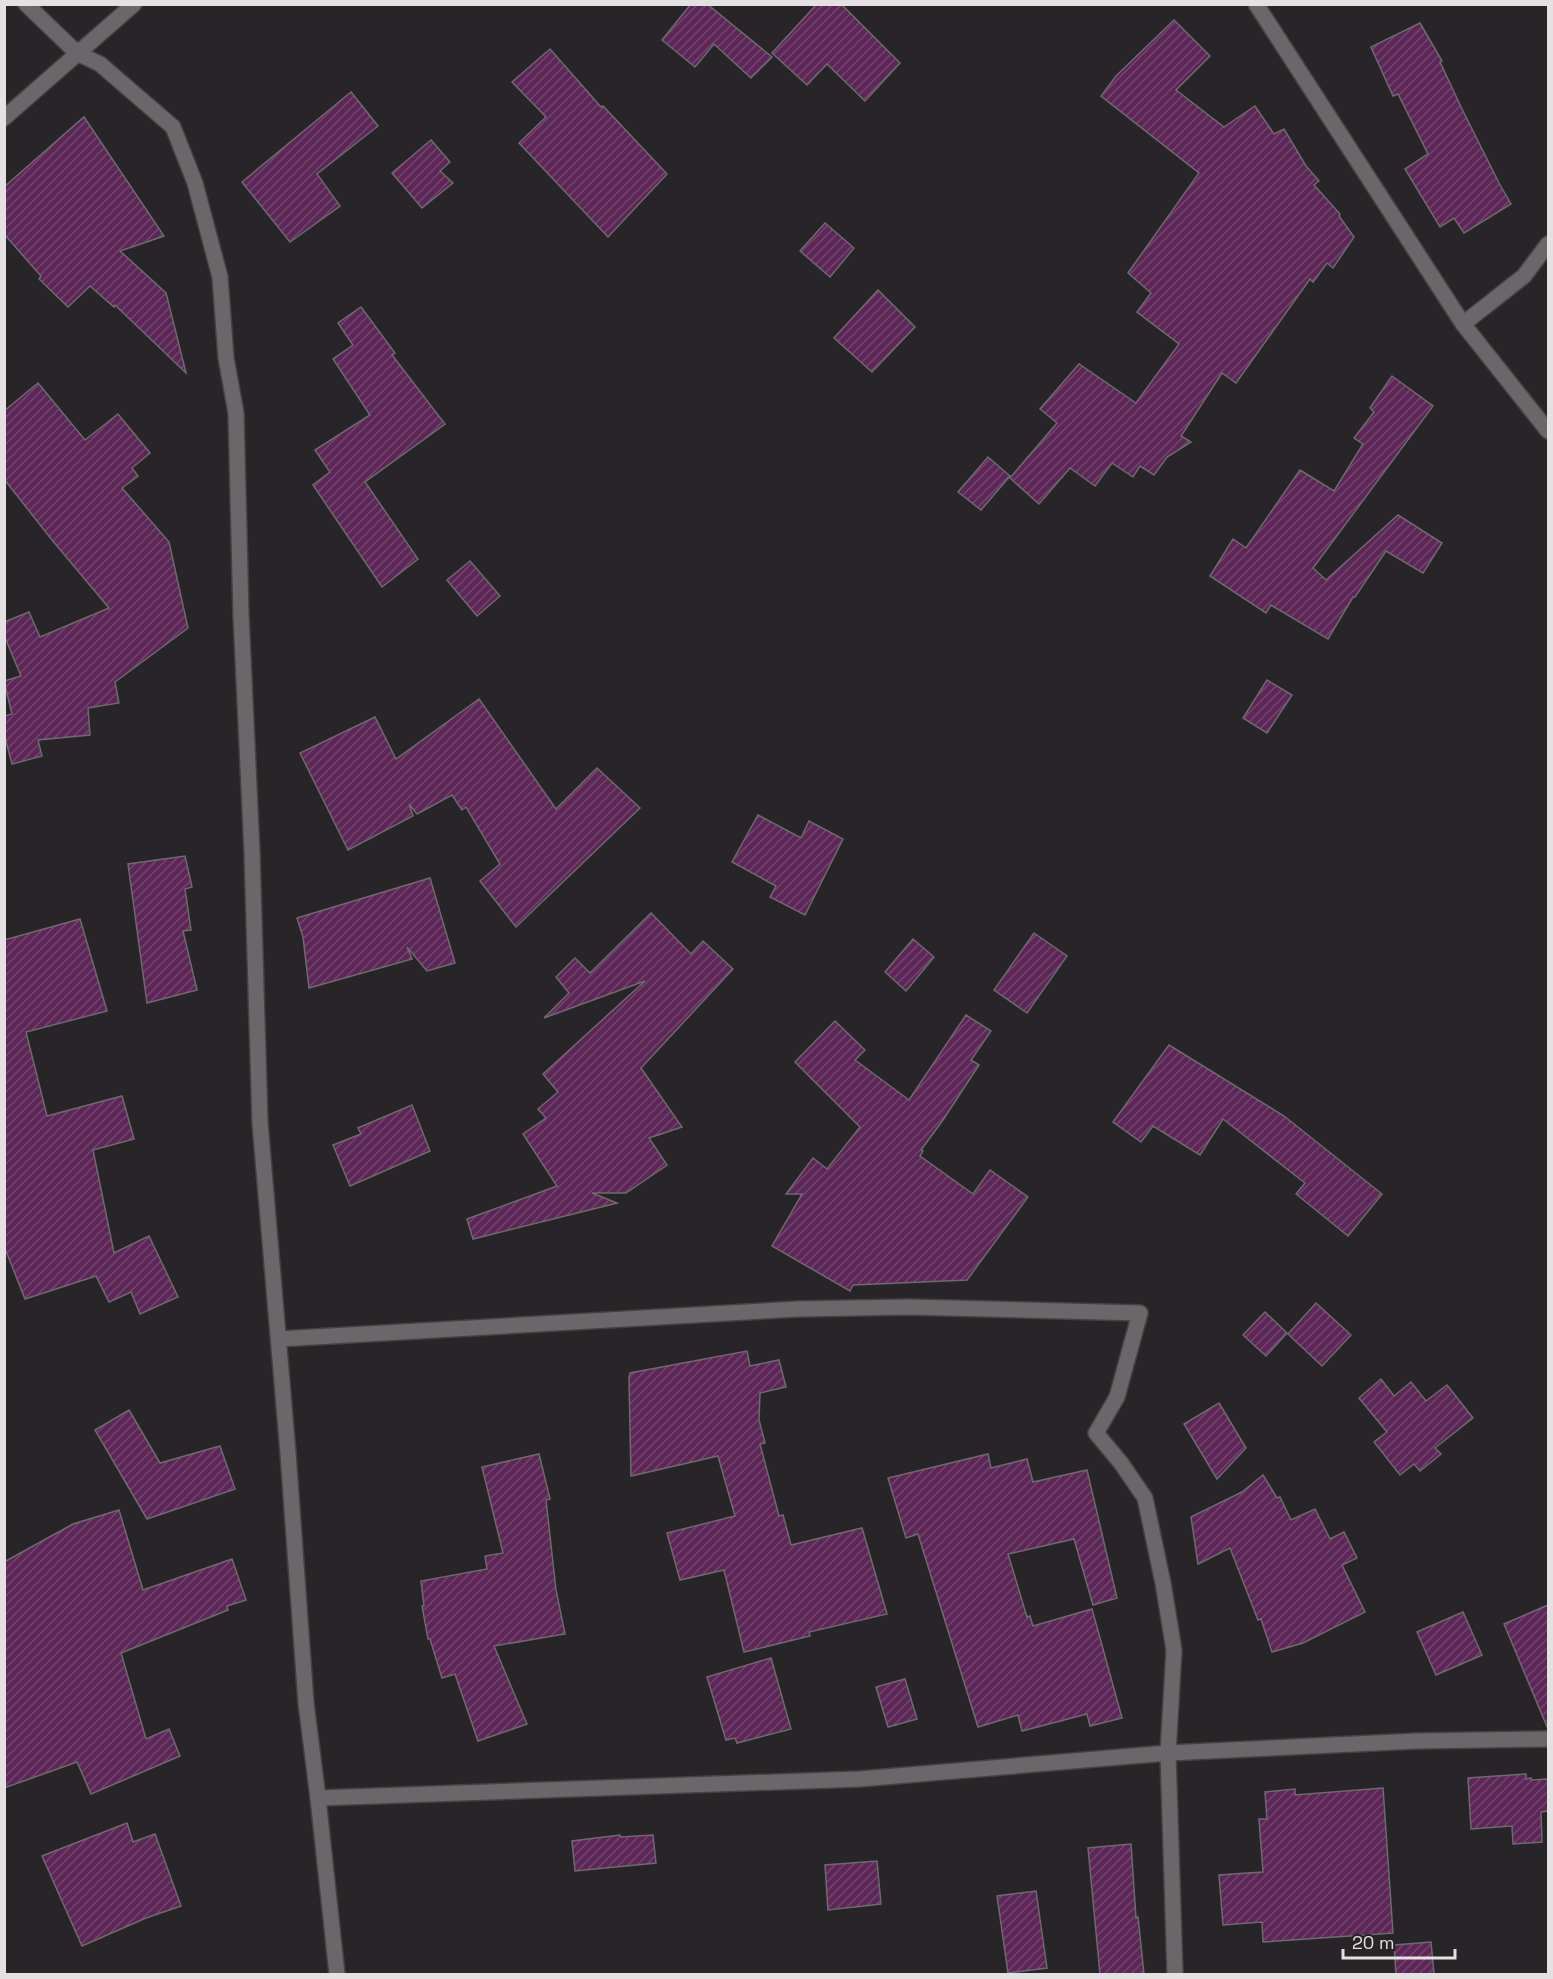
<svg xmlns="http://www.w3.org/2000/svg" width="1553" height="1979" viewBox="0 0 1553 1979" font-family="'Space Grotesk',sans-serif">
  <defs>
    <pattern id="building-hatch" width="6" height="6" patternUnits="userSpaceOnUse" patternTransform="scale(1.5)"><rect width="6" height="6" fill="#5c2656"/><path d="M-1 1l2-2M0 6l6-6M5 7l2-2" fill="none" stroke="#73456e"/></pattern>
  </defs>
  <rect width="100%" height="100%" fill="#282528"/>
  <g fill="url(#building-hatch)" stroke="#6e6a6d" stroke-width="1.5">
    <polygon points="691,4 707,4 772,57 751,78 714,44 695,67 662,40"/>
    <polygon points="817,4 841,4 900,63 865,101 827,64 807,85 772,53"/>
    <polygon points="1174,20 1210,56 1176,90 1224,127 1255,106 1274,134 1284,129 1306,166 1319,181 1314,185 1340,214 1339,216 1354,237 1333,268 1327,263 1313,282 1310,279 1236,383 1222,373 1181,436 1191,442 1167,457 1154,475 1140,466 1133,477 1112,463 1095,486 1070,468 1039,504 1010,478 1057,423 1040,409 1079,364 1136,403 1179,344 1137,312 1151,293 1128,273 1199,173 1101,96 1116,76"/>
    <polygon points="1420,23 1442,61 1440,62 1462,109 1499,183 1511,204 1464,233 1454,218 1440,227 1405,169 1428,154 1398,94 1393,96 1371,47"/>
    <polygon points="550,49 601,107 603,106 667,174 608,237 519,143 546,117 512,82"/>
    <polygon points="351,92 378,126 317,174 340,206 290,242 242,182"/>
    <polygon points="84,117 164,236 120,251 166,293 186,373 115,305 114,307 90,286 68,307 39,279 41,276 4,234 4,187"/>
    <polygon points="431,140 450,162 440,171 453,183 422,208 392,173"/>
    <polygon points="825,223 854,248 830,277 800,251"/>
    <polygon points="878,290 915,327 872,372 834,338"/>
    <polygon points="361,307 395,353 392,355 445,424 365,482 418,559 382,587 313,485 330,472 315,450 370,415 333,359 353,345 338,323"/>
    <polygon points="1392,376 1433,406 1313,568 1326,580 1398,515 1442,543 1423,573 1386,551 1355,597 1353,597 1328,639 1271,605 1266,613 1210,576 1233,539 1246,548 1300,470 1334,491 1363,444 1354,438 1374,412 1370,408"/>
    <polygon points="38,383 85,440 118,414 150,453 132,468 138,476 122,488 169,542 188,628 115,682 119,703 88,708 90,735 38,740 42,756 12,764 4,734 4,716 12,714 4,681 21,676 4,635 4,622 29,612 40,637 109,608 52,540 4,479 4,411"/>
    <polygon points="988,457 1010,476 981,510 958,492"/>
    <polygon points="470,561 500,596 477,616 447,580"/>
    <polygon points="1267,680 1292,695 1267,733 1243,718"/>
    <polygon points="479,699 556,809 597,768 640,808 516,927 480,881 500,864 466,807 462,810 452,795 417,814 409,804 413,816 348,850 300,753 375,717 396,759"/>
    <polygon points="758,815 801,838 809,821 843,839 805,915 770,897 776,886 732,862"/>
    <polygon points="185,856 192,887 185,889 191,930 183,931 197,990 147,1003 128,864"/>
    <polygon points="430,878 455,963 427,971 407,947 412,959 309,988 303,937 297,918"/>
    <polygon points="651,913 691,954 703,941 733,969 641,1068 682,1127 649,1138 667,1165 626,1193 592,1193 617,1203 473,1239 467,1219 557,1186 523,1134 546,1118 538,1109 558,1092 543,1074 645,981 544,1018 569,993 556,977 575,958 590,973"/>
    <polygon points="80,919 107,1011 26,1032 47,1116 122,1096 134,1139 93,1150 114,1253 149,1236 178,1297 140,1314 131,1292 109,1302 96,1276 25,1299 4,1246 4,940"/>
    <polygon points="1034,933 1067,956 1027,1013 994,990"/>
    <polygon points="913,939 934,957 906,991 885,972"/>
    <polygon points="966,1015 991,1031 971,1060 979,1065 943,1120 921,1150 923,1151 920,1156 973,1194 990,1170 1028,1197 967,1280 853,1285 850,1291 772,1246 802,1194 786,1194 813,1158 827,1169 860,1127 795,1062 835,1021 865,1050 855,1060 909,1100"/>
    <polygon points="1169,1045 1284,1116 1382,1194 1348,1236 1296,1194 1305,1183 1223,1119 1200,1155 1153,1126 1141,1142 1113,1122"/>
    <polygon points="412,1105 430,1151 350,1186 333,1145 361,1134 358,1128"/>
    <polygon points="1316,1303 1351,1335 1322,1366 1288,1334"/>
    <polygon points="1265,1312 1287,1333 1266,1356 1243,1335"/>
    <polygon points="747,1351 750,1366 779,1360 786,1387 760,1393 759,1420 765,1443 760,1444 779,1516 783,1515 791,1545 862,1528 887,1614 809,1632 810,1636 744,1652 724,1570 680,1580 667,1533 735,1516 718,1456 631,1476 629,1378 630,1373"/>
    <polygon points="1381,1379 1394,1396 1411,1382 1426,1401 1447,1385 1473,1418 1435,1448 1441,1454 1420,1471 1414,1464 1400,1475 1374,1442 1387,1432 1359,1398"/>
    <polygon points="1219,1403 1246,1448 1217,1479 1184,1424"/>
    <polygon points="129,1410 160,1463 220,1446 235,1489 147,1519 95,1430"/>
    <polygon points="539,1454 550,1499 546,1500 556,1590 565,1634 494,1646 527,1724 478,1741 455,1674 442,1678 430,1639 428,1639 422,1606 424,1606 421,1581 487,1569 485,1556 503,1553 482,1467"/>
    <polygon points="988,1454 991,1468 1027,1459 1033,1482 1087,1470 1117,1598 1093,1605 1074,1539 1008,1554 1027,1617 1030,1616 1033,1626 1092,1609 1122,1718 1090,1726 1087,1714 1022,1731 1018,1715 978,1727 918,1534 906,1538 888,1478"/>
    <polygon points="1263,1475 1277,1498 1280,1497 1291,1520 1315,1509 1330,1539 1344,1532 1357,1558 1342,1565 1365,1612 1303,1643 1272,1652 1261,1619 1258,1620 1230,1548 1198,1564 1191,1517 1242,1492"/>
    <polygon points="119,1510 143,1590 232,1559 246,1600 227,1606 228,1610 121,1653 146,1739 169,1729 180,1756 91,1794 77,1762 4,1788 4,1562 73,1524"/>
    <polygon points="1548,1605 1548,1729 1504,1624"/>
    <polygon points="1463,1612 1482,1655 1436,1675 1417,1632"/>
    <polygon points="771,1658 791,1729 737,1743 735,1738 726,1740 707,1677"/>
    <polygon points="905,1679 917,1719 888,1727 876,1687"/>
    <polygon points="1526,1774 1526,1779 1531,1778 1531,1780 1548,1779 1548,1811 1541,1812 1542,1842 1513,1844 1512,1826 1471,1829 1468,1778"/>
    <polygon points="1383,1788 1393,1933 1263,1942 1262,1922 1223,1925 1219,1875 1263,1872 1259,1819 1267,1819 1265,1792 1295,1789 1295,1795"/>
    <polygon points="127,1823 133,1842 155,1834 181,1906 146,1918 82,1946 42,1856"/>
    <polygon points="620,1835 621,1837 653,1835 656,1863 575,1871 572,1841"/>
    <polygon points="1131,1844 1136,1918 1138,1917 1144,1974 1100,1974 1088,1848"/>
    <polygon points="877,1861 881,1904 828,1910 825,1865"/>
    <polygon points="1036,1891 1047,1968 1008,1973 997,1896"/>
    <polygon points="1431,1942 1434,1974 1396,1974 1394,1945"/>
  </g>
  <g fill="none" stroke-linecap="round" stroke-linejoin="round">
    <defs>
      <g id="minor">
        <polyline points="26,4 77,53 100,64 173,127 195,183 220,277 226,358 236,413 241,615 252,852 260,1123 288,1453 306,1703 318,1798 337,1974"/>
        <polyline points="1256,4 1463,324"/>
        <polyline points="4,118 134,4"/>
        <polyline points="1548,244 1524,276 1463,324 1548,431"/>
        <polyline points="279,1339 798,1309 909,1307 1140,1313 1117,1397 1096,1433 1121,1463 1145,1498 1163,1583 1174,1650 1168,1753 1175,1974"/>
        <polyline points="318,1798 860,1779 1168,1753 1417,1741 1548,1739"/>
      </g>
    </defs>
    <use href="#minor" stroke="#444143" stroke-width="18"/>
    <use href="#minor" stroke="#6b666a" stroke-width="15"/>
  </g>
  <rect width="1553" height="1979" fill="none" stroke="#e4e1e3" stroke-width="12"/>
  <path d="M1343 1949v9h112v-9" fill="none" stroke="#e4e1e3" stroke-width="3"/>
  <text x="1352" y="1949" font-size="18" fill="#e4e1e3" stroke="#282528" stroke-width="4.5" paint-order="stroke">20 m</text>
</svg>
